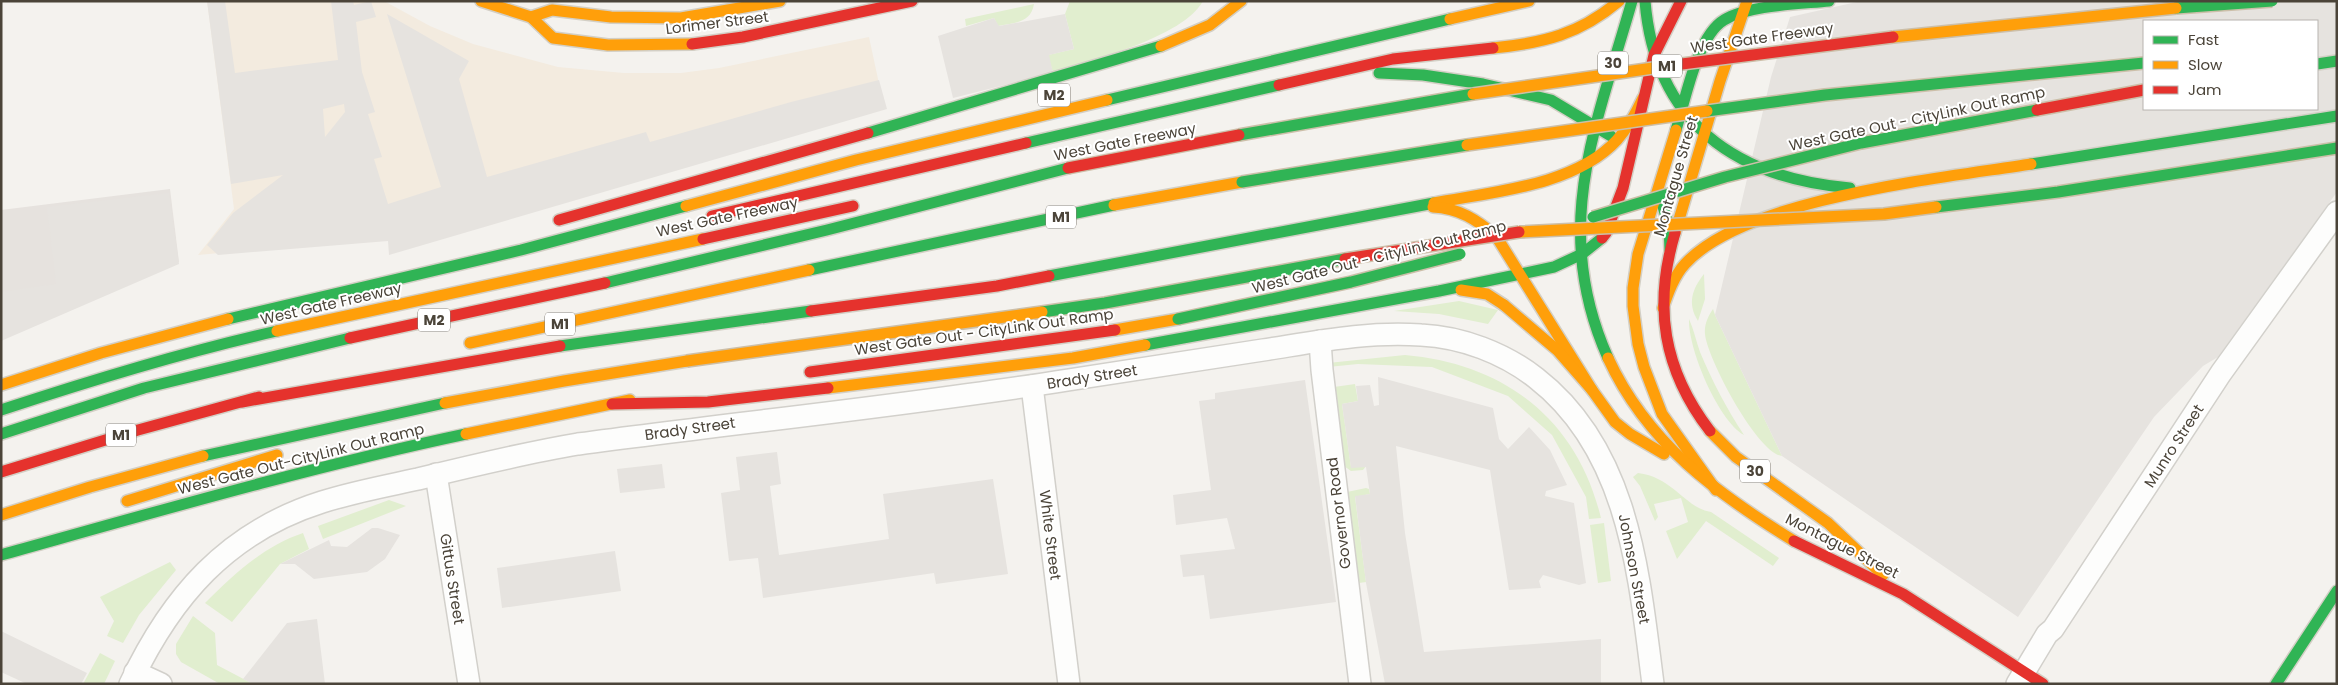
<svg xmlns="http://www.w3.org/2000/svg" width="2338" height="685" viewBox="0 0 2338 685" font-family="Poppins,sans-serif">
  <rect width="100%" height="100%" fill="#f4f2ee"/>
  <polygon fill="#f3ebdf" points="207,1 384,1 430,26 473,44 558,67 624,73 681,73 719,68 869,37 884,107 388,238 198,255 234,209"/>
  <polygon fill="#e6e2de" points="170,189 179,262 1,340 1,210"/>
  <g fill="#e1eecf">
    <path d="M1070,1H1203C1182,38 1093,59 1053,73L1048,55L1074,49L1065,14Z"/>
    <path d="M1034,4C1031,23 1014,23 998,26L994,18L966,26L965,19Z"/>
    <path d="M1704,274L1705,299L1698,321C1687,304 1692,289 1704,274Z"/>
    <polygon points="1459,301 1498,310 1488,324 1439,314 1394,311"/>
    <path d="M1713,309L1715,315L1782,456C1757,453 1707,358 1705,334C1704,325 1708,316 1713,309Z"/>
    <path d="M1689,319C1694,330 1696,341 1700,352C1712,381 1727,409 1744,435C1718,420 1688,349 1689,319Z"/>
    <path d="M1405,355C1505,364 1577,419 1601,518L1589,519L1586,497L1552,435L1508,396L1432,367L1358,364L1328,367V363Z"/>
    <polygon points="1355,384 1358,401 1342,404 1351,467 1366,466 1363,470 1351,471 1344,466 1334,387"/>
    <path d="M1638,473C1673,477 1685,508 1711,512L1779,558L1773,566L1706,521L1677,559L1666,531L1688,522L1681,498L1654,504L1658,517L1655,521L1640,486L1633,477Z"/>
    <polygon points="1366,488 1369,489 1370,494 1355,497 1366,582 1359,583 1347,492"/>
    <polygon points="389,500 406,506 323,539 318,526"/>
    <polygon points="1604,523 1611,581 1598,583 1590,525"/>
    <path d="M303,533L309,549L280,564L232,622L205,603C234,574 264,546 303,533Z"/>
    <polygon points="170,562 176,570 139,615 123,643 107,636 114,621 100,597"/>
    <polygon points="193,616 215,633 217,665 253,684 220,684 181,662 176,654 176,644"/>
    <polygon points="100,653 115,661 104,684 83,684"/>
  </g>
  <g fill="#e6e3df" fill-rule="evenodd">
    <path d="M207,1H225L235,73L338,60L331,1H353L354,5L371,1L376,17L356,22L362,72L375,112L368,114L382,157L374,159L388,204L441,187L387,14L469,61L459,79L487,177L646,132L650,142L791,102L879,80L887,109L389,255L388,241L218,255L207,245L233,213L283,175L231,184ZM344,104L345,112L325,137L323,109Z"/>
    <path d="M1861,1H2337V192L2218,357L2203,366L2154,417L2018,617L1782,456L1715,315L1771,77L1790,17ZM2144,21H2317V109H2144Z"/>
    <polygon points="1065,14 1074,49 1049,55 1053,73 953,98 938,36 994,18 999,26"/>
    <polygon points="169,193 179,264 1,341 1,292 56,284 47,207"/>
    <polygon points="1378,377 1493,408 1499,439 1508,449 1529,427 1550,450 1567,485 1546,491 1545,496 1574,503 1586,583 1579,585 1543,575 1539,581 1541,588 1509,590 1490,470 1396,446 1405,533 1424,652 1601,639 1601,684 1385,684 1366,583 1355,496 1370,494 1366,467 1351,468 1342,404 1358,401 1356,386 1370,385 1374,406 1379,405"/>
    <polygon points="1305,380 1336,602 1210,619 1204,575 1183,577 1180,555 1235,549 1227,518 1176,525 1173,495 1211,490 1199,401 1215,399 1215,393"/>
    <polygon points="777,452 781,484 770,486 779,555 889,539 883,494 993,479 1008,574 936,584 934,573 763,598 758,558 729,561 721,493 740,490 736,457"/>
    <polygon points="662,464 665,488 620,493 617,469"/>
    <polygon points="372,528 378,528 400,535 385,559 367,572 314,579 295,564 280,564 329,540 331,546 347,547"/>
    <polygon points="615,551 621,591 502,608 497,568"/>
    <polygon points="317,619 325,684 253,684 243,679 287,623"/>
    <polygon points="1,631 87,673 81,684 27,684 1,672"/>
  </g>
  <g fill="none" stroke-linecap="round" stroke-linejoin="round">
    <defs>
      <g id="street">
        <polyline points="1320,341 1322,370 1360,684"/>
        <polyline points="1032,386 1069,684"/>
        <polyline points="436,474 469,684"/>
        <polyline points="135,672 161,684"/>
        <path d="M130,684C171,597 227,532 322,502C353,492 386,486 418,479C471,466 524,453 578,444C741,422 905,406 1068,380C1133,370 1198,360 1263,350C1315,342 1368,331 1421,335C1462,337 1504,353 1536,378C1630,451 1639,576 1653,684"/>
        <polyline points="2017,684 2047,634 2053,629 2221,373 2337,212"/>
      </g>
      <g id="fast">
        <path d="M1645,1C1655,122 1735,178 1850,188"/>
        <polyline points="2317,64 2337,61"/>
        <polyline points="1379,73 1423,75 1483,84 1551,100 1611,136"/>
        <polyline points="1107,100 1450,19"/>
        <path d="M1676,130C1685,101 1697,36 1724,20C1748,5 1800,4 1829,1"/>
        <polyline points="868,133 1161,46"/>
        <polyline points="1026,143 1279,85"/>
        <polyline points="2031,164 2337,116"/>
        <polyline points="1662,203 1669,227 1670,250"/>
        <polyline points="809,270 1114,205"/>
        <polyline points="1049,276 1434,203"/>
        <polyline points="605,283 827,230 1068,168"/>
        <polyline points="228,319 521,250 686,206"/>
        <polyline points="1145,345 1439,291 1554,267 1582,254 1602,238"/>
        <polyline points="560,346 811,311"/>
        <path d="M1608,358C1550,228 1596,127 1632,1"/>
        <path d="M1,410C92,380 183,352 277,331"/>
        <polyline points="1,434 144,388 350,338"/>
        <polyline points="203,456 445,403"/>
        <path d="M1,555C155,512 310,467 466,434"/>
        <polyline points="2276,684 2337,591"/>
      </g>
      <g id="slow">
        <polyline points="481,1 531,17 553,38 608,45 692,44"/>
        <polyline points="531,17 552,10 611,17 681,18 780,1"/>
        <polyline points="1450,19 1529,1"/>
        <polyline points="1161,46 1210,25 1241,1"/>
        <path d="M1493,48C1544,43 1580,34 1619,1"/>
        <polyline points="1676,130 1638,254 1633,288 1633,306 1638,344 1644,367 1662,414 1716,490"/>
        <path d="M1434,203C1491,192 1575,186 1617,140C1628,128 1636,113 1643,98"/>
        <polyline points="1114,205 1242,182"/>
        <polyline points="686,206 856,160 1107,100"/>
        <path d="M1433,207C1459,208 1477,220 1496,236L1592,390"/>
        <polyline points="1675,233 1720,81 1747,1"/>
        <polyline points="1461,290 1487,294 1504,305"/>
        <polyline points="1504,305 1557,350 1592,390 1615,422 1630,434 1664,454"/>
        <path d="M1663,308C1668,293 1674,276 1685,264C1745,198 1943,178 2031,164"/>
        <polyline points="1115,330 1178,319"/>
        <polyline points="277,331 703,239"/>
        <polyline points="470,343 809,270"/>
        <path d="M1608,358C1647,443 1716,493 1794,541"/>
        <polyline points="1,385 101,353 228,319"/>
        <polyline points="828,388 1073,358 1145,345"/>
        <polyline points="445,403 564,381 687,361"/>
        <polyline points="1710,431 1736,457 1828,523 1883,575"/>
        <polyline points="466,434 630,400"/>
        <polyline points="127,501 277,455"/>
        <polyline points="1,515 90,487 203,456"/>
      </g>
      <g id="jam">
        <polyline points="692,44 743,37 912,1"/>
        <polyline points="1279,85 1393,59 1493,48"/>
        <polyline points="712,216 1026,143"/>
        <polyline points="559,220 868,133"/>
        <path d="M1675,233C1653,306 1663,370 1710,431"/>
        <polyline points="1602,238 1606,233 1623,188 1654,55 1681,1"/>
        <polyline points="703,239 853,206"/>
        <polyline points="811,311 997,286 1049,276"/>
        <polyline points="350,338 605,283"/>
        <polyline points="810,372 1115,330"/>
        <polyline points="242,402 560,346"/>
        <polyline points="612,404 708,402 828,388"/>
        <polyline points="1,472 138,430 259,397"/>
        <polyline points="1794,541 1903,594 2043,684"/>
      </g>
    </defs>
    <use href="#street" stroke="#d2d0cb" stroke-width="24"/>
    <use href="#fast" stroke="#d3cfc5" stroke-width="14"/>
    <use href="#slow" stroke="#d3cfc5" stroke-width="14"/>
    <use href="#jam" stroke="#d3cfc5" stroke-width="14"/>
    <use href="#street" stroke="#fdfdfc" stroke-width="21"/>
    <use href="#fast" stroke="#30b455" stroke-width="11"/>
    <use href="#slow" stroke="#ff9f0a" stroke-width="11"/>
    <use href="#jam" stroke="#e5322d" stroke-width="11"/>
    <defs>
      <g id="fast-bridge">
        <polyline points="2176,8 2272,1"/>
        <polyline points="1707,111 1825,95 2144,63"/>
        <polyline points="1239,135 1473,94"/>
        <polyline points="1242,182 1467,145"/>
        <polyline points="1936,207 2058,192 2337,148"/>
        <polyline points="1593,217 1725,177 1861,143 2037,110"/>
        <polyline points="1042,312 1105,303 1345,259"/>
        <polyline points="1178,319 1351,282 1460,254"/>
      </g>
      <g id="slow-bridge">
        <polyline points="1893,37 2176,8"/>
        <polyline points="1473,94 1674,65"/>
        <polyline points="1467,145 1707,111"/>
        <polyline points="1519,232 1884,214 1936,207"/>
        <polyline points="687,361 1042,312"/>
      </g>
      <g id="jam-bridge">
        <polyline points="1674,65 1893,37"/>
        <polyline points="2037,110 2144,90"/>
        <polyline points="1068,168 1239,135"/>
        <polyline points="1345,259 1519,232"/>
      </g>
    </defs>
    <use href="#fast-bridge" stroke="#ccbfa9" stroke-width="14" stroke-linecap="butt"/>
    <use href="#slow-bridge" stroke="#ccbfa9" stroke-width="14" stroke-linecap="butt"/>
    <use href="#jam-bridge" stroke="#ccbfa9" stroke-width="14" stroke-linecap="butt"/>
    <use href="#fast-bridge" stroke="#30b455" stroke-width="11"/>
    <use href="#slow-bridge" stroke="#ff9f0a" stroke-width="11"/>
    <use href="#jam-bridge" stroke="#e5322d" stroke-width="11"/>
  </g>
  <g text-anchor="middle" stroke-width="4" stroke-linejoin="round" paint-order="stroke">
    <g fill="#fff" stroke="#817c74" stroke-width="1">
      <rect x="1598" y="51.5" width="30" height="23" rx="4"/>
      <rect x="1652" y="54.5" width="30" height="23" rx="4"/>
      <rect x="1038" y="83.5" width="32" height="23" rx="4"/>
      <rect x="1046" y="205.5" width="30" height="23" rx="4"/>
      <rect x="418" y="308.5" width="32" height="23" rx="4"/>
      <rect x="545" y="312.5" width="30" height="23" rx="4"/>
      <rect x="106" y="423.5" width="30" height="23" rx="4"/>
      <rect x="1740" y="459.5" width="30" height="23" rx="4"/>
    </g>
    <g font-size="14" font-weight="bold" fill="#4b4439">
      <text x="1613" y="68">30</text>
      <text x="1667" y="71">M1</text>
      <text x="1054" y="100">M2</text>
      <text x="1061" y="222">M1</text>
      <text x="434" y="325">M2</text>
      <text x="560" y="329">M1</text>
      <text x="121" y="440">M1</text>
      <text x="1755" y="476">30</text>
    </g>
    <g font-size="15" fill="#4b4439" stroke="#fff">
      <text transform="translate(717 23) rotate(-7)" y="5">Lorimer Street</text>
      <text transform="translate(1762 38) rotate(-8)" y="5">West Gate Freeway</text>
      <text transform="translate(1917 119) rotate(-12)" y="5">West Gate Out - CityLink Out Ramp</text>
      <text transform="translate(1125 142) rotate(-11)" y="5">West Gate Freeway</text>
      <text transform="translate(1676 176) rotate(-74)" y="5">Montague Street</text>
      <text transform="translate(727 217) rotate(-12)" y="5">West Gate Freeway</text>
      <text transform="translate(1379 257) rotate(-14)" y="5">West Gate Out - CityLink Out Ramp</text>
      <text transform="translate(331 304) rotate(-13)" y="5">West Gate Freeway</text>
      <text transform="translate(984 332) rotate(-8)" y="5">West Gate Out - CityLink Out Ramp</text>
      <text transform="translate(1092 377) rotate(-9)" y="5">Brady Street</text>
      <text transform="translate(690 429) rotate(-8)" y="5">Brady Street</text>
      <text transform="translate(2174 446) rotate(-57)" y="5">Munro Street</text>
      <text transform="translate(301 459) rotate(-14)" y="5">West Gate Out-CityLink Out Ramp</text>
      <text transform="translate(1339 513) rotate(-97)" y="5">Governor Road</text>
      <text transform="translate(1050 535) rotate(83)" y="5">White Street</text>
      <text transform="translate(1842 546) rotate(27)" y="5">Montague Street</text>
      <text transform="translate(1634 569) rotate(79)" y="5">Johnson Street</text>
      <text transform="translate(452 579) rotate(81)" y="5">Gittus Street</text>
    </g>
  </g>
  <rect width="2338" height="685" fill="none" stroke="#4b4439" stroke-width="5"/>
  <rect x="2143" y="20" width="175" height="90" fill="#ffffff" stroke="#b7b4b0"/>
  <rect x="2153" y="36" width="25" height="8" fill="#30b455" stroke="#b7b4b0"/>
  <text x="2188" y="45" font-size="15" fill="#4b4439">Fast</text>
  <rect x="2153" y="61" width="25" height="8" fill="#ff9f0a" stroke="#b7b4b0"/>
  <text x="2188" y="70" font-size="15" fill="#4b4439">Slow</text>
  <rect x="2153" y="86" width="25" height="8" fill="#e5322d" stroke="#b7b4b0"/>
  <text x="2188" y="95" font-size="15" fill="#4b4439">Jam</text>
</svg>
